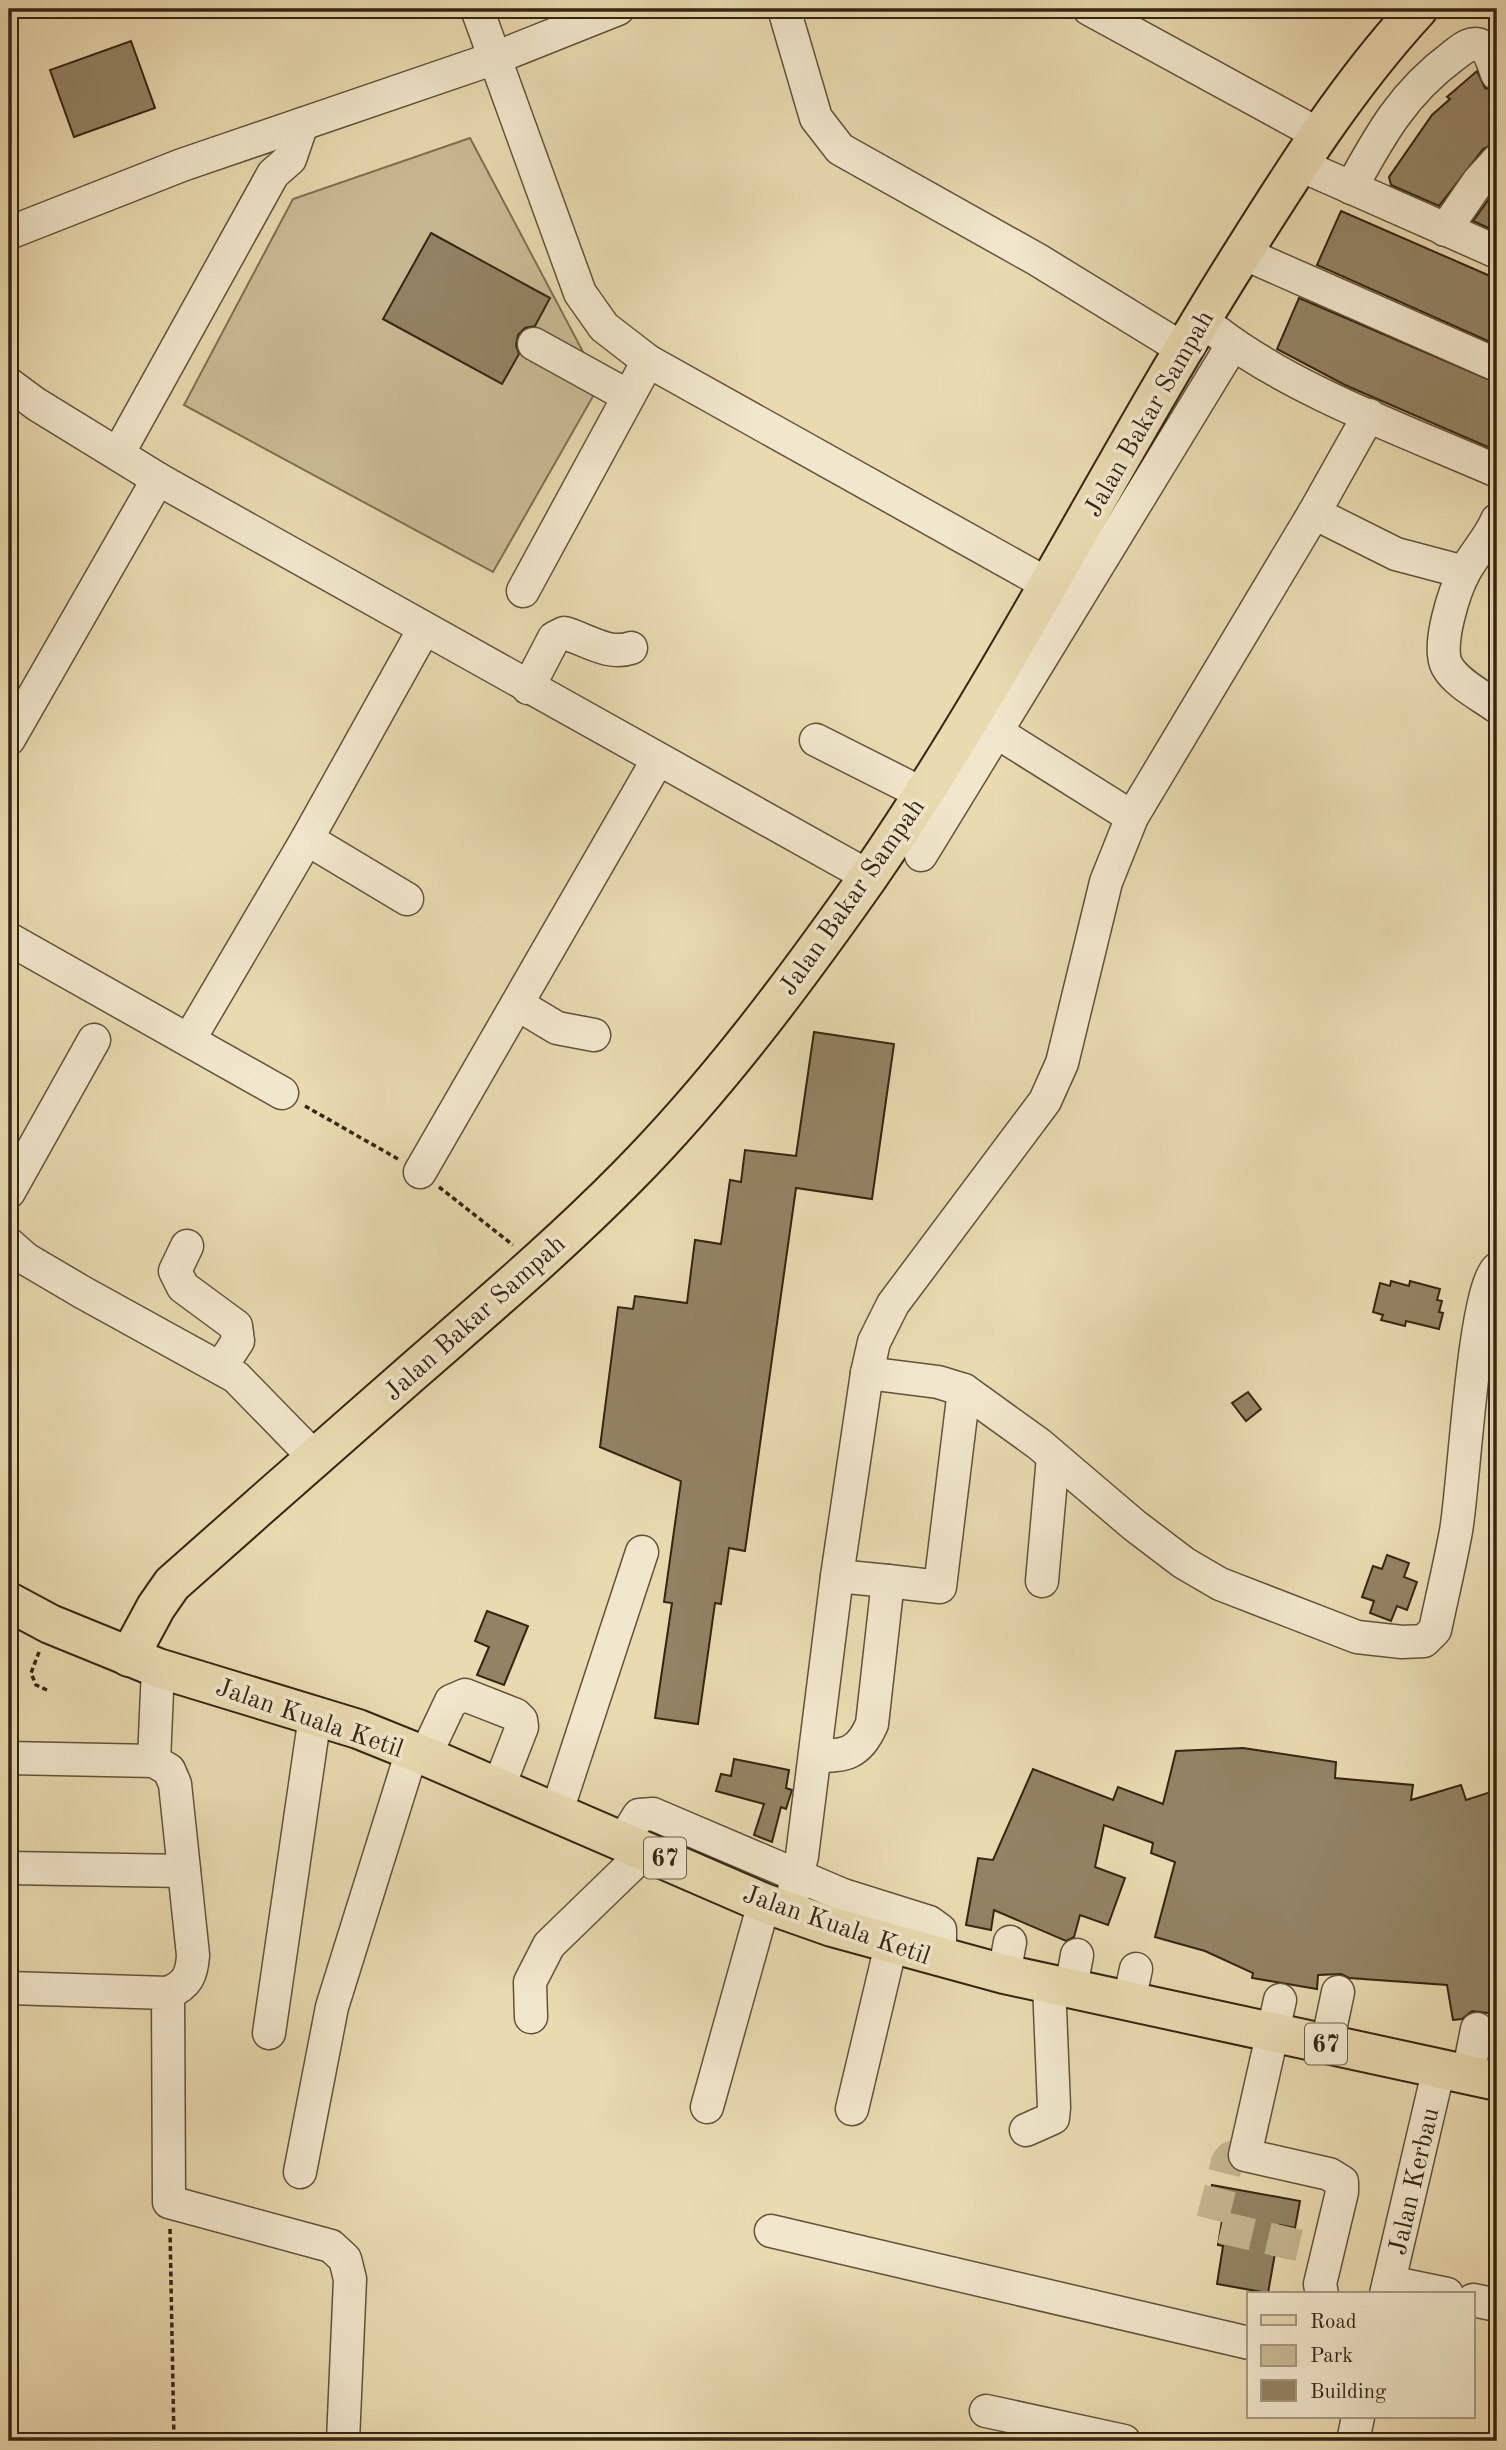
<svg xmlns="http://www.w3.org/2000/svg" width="1506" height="2450" viewBox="0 0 1506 2450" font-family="'Old Standard TT',serif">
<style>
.green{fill:#cabb95;stroke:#807054;stroke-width:2}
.building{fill:#938364;stroke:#352512;stroke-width:2}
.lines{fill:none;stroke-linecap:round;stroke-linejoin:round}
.minor-tunnel{stroke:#c5b690;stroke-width:32;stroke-dasharray:32 16;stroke-linecap:butt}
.minor-casing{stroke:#62523a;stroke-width:35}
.major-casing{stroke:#352512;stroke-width:42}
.path{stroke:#352512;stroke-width:3.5;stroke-dasharray:5 3.5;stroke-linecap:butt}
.minor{stroke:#f1e7cc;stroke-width:32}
.major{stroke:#e9dab0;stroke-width:38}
.labels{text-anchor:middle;stroke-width:7;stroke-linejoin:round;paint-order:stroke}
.shield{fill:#f1e7cc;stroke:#6d5f4a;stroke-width:2}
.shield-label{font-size:24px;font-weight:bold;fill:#352512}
.street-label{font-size:26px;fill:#352512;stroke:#f1e7cc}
</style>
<rect width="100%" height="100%" fill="#e9dab0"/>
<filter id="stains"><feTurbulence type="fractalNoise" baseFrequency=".00286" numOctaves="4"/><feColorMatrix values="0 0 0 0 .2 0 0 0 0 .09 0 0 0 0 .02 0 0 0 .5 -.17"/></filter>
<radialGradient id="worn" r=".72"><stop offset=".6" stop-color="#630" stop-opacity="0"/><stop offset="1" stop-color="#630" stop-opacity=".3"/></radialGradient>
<polygon class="green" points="470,138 600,384 493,572 184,405 293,199"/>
<g class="building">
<polygon points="131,41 155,108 74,137 50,70"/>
<polygon points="1477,71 1485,88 1497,92 1497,143 1483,149 1439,206 1391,185 1389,177 1432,115 1450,99 1447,97"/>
<polygon points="1497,188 1497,232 1473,221"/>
<polygon points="1341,211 1497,279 1497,345 1317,265"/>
<polygon points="431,233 550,298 535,326 525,328 518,335 516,345 519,354 502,384 383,319"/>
<polygon points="1299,298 1497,383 1497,451 1345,385 1277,349"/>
<polygon points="814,1032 894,1044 872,1199 796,1188 745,1551 729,1548 721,1604 715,1603 698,1724 655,1718 672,1603 664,1602 681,1481 600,1447 618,1307 633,1309 635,1296 687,1303 695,1240 721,1244 730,1180 741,1182 745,1150 796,1156"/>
<polygon points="1391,1281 1409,1286 1410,1281 1440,1289 1437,1300 1442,1301 1439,1312 1443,1313 1439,1329 1406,1321 1405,1326 1381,1320 1383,1315 1373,1312 1380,1283 1390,1286"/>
<polygon points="1248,1392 1261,1409 1246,1421 1232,1403"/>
<polygon points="1387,1555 1409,1563 1404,1577 1417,1582 1407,1610 1397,1606 1391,1621 1370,1613 1374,1601 1362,1597 1373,1566 1382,1569"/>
<polygon points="487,1611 528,1626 504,1685 477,1675 489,1647 475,1641"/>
<polygon points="1243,1748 1336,1762 1335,1778 1413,1785 1411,1800 1461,1785 1466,1800 1497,1790 1497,1877 1490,1878 1497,1901 1497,2014 1472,2011 1462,2019 1453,2020 1447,1985 1349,1978 1341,1974 1318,1975 1317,1989 1252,1978 1253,1973 1205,1951 1155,1937 1175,1862 1151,1853 1153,1843 1104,1825 1095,1867 1125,1878 1108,1925 1080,1915 1074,1937 1066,1941 994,1910 991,1930 966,1925 978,1858 993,1860 1033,1769 1113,1800 1118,1787 1163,1804 1176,1751"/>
<polygon points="734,1759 789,1770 786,1788 792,1790 786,1809 781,1807 772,1842 754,1835 764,1804 716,1791 721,1774 731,1776"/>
<polygon points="1212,2185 1300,2201 1295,2228 1280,2225 1268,2293 1217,2284 1223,2246 1218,2245 1223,2215 1208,2213"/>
</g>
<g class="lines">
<polyline class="minor-tunnel" points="1245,2155 1231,2157 1227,2162 1211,2225 1327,2252"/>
<g class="minor-casing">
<g id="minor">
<polyline points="477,9 580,293 604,327 648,361 1049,585"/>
<polyline points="784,9 816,118 840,149 1038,260 1183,349"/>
<polyline points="1089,9 1318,134"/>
<polyline points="1298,164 1497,252"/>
<path d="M1351 188C1380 135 1403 93 1453 56 1461 50 1471 40 1482 46 1490 51 1494 66 1497 74"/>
<polyline points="1445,230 1478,182 1497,161"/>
<polyline points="9,233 182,165 495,58 618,9"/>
<polyline points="1243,253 1497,365"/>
<path d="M1217 332C1294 391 1408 432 1497 471"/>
<polyline points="534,344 628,396"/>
<polyline points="9,384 36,404 158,479 868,876"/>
<polyline points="118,454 273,174 290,159 302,124"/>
<polyline points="1314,513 1396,554 1464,572"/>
<path d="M1497 520C1489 539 1475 553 1465 571 1455 589 1436 646 1447 666 1456 683 1482 696 1497 707"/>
<polyline points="523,591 648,361"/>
<path d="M528 688 554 638 564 633C586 639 608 656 631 648"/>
<polyline points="979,721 1132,817"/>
<polyline points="9,739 158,479"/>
<polyline points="816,740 923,794"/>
<polyline points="307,839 407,899"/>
<polyline points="921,855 1233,344"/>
<polyline points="9,939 282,1093"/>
<polyline points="517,1004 557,1028 594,1035"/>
<polyline points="189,1040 307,839 424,629"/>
<polyline points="420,1172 657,761"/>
<polyline points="9,1192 94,1040"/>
<polyline points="9,1244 26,1259 82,1292 236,1377 315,1458"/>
<polyline points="187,1246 175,1271 183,1287 236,1326 238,1341 221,1367"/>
<path d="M867 1373 938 1382 964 1390 1039 1444 1134 1525 1184 1563 1220 1584 1357 1637 1402 1642 1424 1641 1435 1630C1442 1597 1450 1564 1456 1531 1464 1486 1473 1294 1497 1269"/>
<polyline points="888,1581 940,1587 964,1390"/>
<polyline points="1042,1581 1053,1457"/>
<polyline points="425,1756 451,1701 465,1695 516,1715 521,1720 522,1727 499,1786"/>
<path d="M815 1756C846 1756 859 1754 872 1724L888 1581 837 1576"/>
<path d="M9 1758 154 1761 169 1770 175 1784 193 1955C192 1975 187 1985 168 1993"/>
<polyline points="154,1761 158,1668"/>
<polyline points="557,1811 642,1552"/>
<polyline points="623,1841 639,1815 653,1814 843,1895 929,1922 940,1930 940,1959"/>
<polyline points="9,1868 184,1871"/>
<polyline points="789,1912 802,1856 837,1576 867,1373 874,1342 893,1304 1045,1101 1062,1063 1106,882 1132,817 1314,513 1369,415"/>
<polyline points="1004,1974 1010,1942"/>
<polyline points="9,1988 168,1993 169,2202 331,2246 345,2259 350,2279 343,2441"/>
<polyline points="1071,1988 1077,1955"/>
<polyline points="1280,2000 1245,2155 1329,2174 1342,2182 1342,2192 1320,2284 1322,2294"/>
<polyline points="1129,2001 1136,1969"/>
<polyline points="531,2017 530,1982 549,1945 647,1850"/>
<polyline points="269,2033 315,1716"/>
<polyline points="1327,2044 1338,1992"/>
<polyline points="1468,2075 1477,2029"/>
<polyline points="707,2107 764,1903"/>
<polyline points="852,2109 891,1945"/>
<polyline points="1026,2130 1053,2118 1054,2107 1049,1984"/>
<polyline points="300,2172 332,2007 412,1751"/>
<polyline points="771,2231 1249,2343"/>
<polyline points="1389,2282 1447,2294"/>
<polyline points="1386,2294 1439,2068"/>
<polyline points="1473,2300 1497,2305"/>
<polyline points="986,2411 1124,2441"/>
<polyline points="1353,2441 1358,2417"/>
</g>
</g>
<g class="major-casing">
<g id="major">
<polyline points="9,1602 50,1624 158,1668 358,1729 425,1756 764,1903 832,1927 1004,1974 1497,2081"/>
<path d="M129 1657 156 1607 172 1584C253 1512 335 1440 416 1369 488 1306 560 1245 627 1177 717 1086 795 981 869 876 1004 680 1109 466 1235 265 1291 176 1346 87 1418 9"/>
</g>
</g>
<g class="path">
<polyline points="305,1106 398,1159"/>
<polyline points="439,1187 513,1245"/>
<polyline points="39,1652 31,1673 36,1685 47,1690"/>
<polyline points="170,2229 174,2441"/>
</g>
<use href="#minor" class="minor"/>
<use href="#major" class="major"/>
</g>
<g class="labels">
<g class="shield">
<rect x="644" y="1837.5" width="42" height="41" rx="5"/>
<rect x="1305" y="2023.5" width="42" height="41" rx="5"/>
</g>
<g class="shield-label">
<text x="665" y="1866">67</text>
<text x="1326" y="2052">67</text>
</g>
<g class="street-label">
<text transform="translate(1148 413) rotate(-60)" y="9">Jalan Bakar Sampah</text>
<text transform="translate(851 896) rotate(-55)" y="9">Jalan Bakar Sampah</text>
<text transform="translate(474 1317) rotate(-42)" y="9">Jalan Bakar Sampah</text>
<text transform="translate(310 1717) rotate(19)" y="9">Jalan Kuala Ketil</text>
<text transform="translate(837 1924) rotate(19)" y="9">Jalan Kuala Ketil</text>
<text transform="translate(1413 2181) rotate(-77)" y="9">Jalan Kerbau</text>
</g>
</g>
<rect width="1506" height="2450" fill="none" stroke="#e9dab0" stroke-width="35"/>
<rect x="10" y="10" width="1485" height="2429" fill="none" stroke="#352512" stroke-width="3.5"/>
<rect x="18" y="18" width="1471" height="2415" fill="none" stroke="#352512" stroke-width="2"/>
<rect x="1247" y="2292" width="228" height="126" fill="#f1e7cc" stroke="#a69982" stroke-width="2"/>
<rect x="1261" y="2315" width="35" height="10" fill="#e9dab0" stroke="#a69982" stroke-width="2"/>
<text x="1310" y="2328" font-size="21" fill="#352512">Road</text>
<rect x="1261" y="2345" width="35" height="21" fill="#cabb95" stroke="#a69982" stroke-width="2"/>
<text x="1310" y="2362" font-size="21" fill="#352512">Park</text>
<rect x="1261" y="2380" width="35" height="21" fill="#938364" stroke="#a69982" stroke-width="2"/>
<text x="1310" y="2398" font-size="21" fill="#352512">Building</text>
<rect width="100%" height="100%" filter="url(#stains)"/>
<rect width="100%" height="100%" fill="url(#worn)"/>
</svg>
